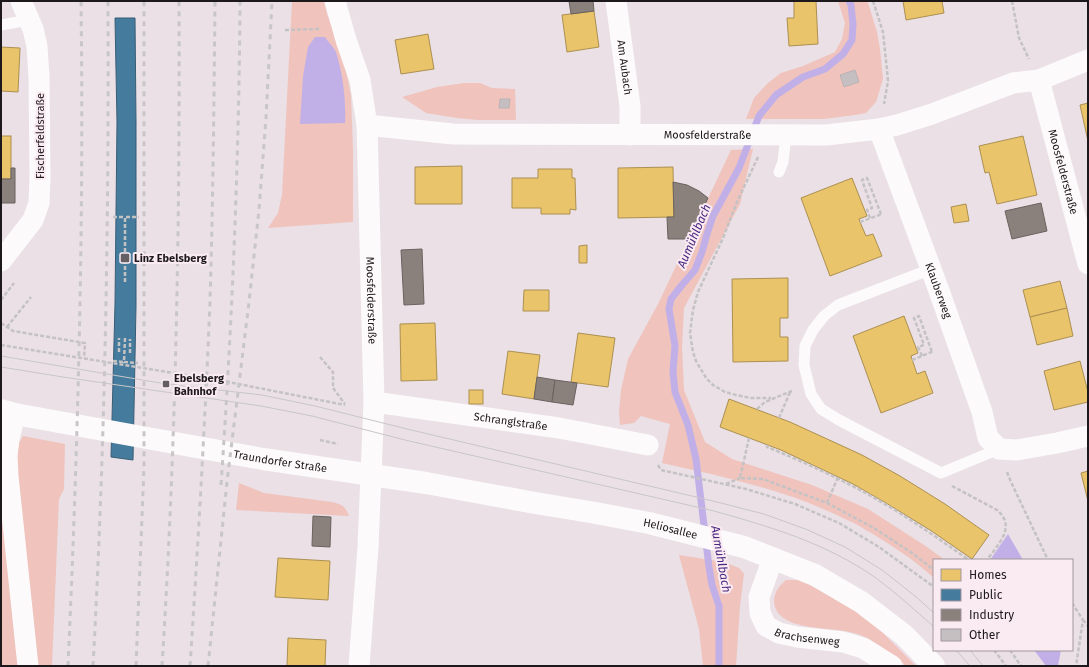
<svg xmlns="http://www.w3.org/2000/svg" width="1089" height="667" viewBox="0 0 1089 667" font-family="'Fira Sans',sans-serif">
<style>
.green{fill:#f0c3bd}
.water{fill:#c1b0e8}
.homes{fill:#e9c46a;stroke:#ac9052}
.public{fill:#457b9d;stroke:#395d76}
.industry{fill:#8a817c;stroke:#69625f}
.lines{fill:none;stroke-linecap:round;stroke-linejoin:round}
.stream{stroke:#c1b0e8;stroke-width:7}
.building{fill:#c6bfc2;stroke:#bab2b5}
.path{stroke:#c5c2c4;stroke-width:2.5;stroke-dasharray:4 2;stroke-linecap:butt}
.lane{stroke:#fcfafb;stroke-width:11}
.street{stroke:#fcfafb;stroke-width:21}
.secondary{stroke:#fcfafb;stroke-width:22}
.tram{stroke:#c9c6c8;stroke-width:1}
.rail{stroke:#c9c6c8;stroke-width:3;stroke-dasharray:5 5;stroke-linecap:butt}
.poi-dot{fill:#655e62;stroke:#faebf3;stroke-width:1.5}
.labels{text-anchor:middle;stroke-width:4;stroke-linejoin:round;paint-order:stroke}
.street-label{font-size:11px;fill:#1d181b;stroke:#faebf3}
.poi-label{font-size:11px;font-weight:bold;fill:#1d181b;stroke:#faebf3;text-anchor:start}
.water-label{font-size:12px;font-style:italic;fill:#47267f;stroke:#faebf3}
</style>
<rect width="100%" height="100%" fill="#eae0e5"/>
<g class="green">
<polygon points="292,1 324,1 327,14 342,51 351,95 353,150 353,222 268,228 278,213 282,195"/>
<polygon points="838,1 867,1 869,6 877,32 880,49 883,79 876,102 866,113 855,115 824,119 746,119 754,98 768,83 781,73 803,66 835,52 842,39 845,23"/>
<polygon points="464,83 480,83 492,88 515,89 516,120 478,120 457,118 426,113 402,97 437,87"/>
<path d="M753 149 740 204 684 308 682 347 684 390 705 442 732 459 812 485 868 509 924 545 945 560H934V578C913 559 889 543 864 529 856 523 846 520 837 515 781 489 721 476 662 463L670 424 641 416 634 423 620 425 619 412 621 390 628 359 658 304 731 150Z"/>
<polygon points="23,436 65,444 64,489 59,499 52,666 35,666 16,458 19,443"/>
<path d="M239 483 264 493 332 502C343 505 345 506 349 516L236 510Z"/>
<polygon points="1,495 21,666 1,666"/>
<polygon points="679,555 724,562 739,568 744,574 740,606 736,666 703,666 699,629"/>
<path d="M786 580H799L816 588 869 619 916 666H906L901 661C891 654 876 642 865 637 859 634 851 632 844 631 824 627 774 630 774 600 775 591 779 586 786 580Z"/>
</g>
<g class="water">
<path d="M315 37H325C328 42 334 47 336 52 343 74 346 101 345 123L300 124 303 76 308 47Z"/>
<polygon points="1008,534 1023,560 990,560"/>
<polygon points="1034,650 1061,650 1058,666 1046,666"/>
</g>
<g class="homes">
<polygon points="794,1 816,1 818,44 789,46 787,18 794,18"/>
<polygon points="903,1 942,1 944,13 906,20"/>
<polygon points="594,11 599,47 567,52 562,15"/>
<polygon points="428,34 434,69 401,74 395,40"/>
<polygon points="1,47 20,48 18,92 1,91"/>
<polygon points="1088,103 1088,141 1080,105"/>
<rect x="1" y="136" width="10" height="43"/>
<polygon points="1023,136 1037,195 997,204 989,172 985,173 979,146"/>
<polygon points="462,166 462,204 415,204 415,167"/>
<polygon points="673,167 674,217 618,218 618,168"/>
<polygon points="538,169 572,169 572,178 575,178 576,210 570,209 570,214 541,214 541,208 512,208 512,178 538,178"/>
<polygon points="852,178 867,216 859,219 860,222 866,236 873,234 882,256 830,276 801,198"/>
<polygon points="966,204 969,221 954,223 951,207"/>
<polygon points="587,245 587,263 579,263 579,246"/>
<polygon points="788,278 788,318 780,318 780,337 788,337 788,361 733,362 732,279"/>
<polygon points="1060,281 1067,308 1030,317 1023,290"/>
<polygon points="524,290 549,290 549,311 523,311"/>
<polygon points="1067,308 1073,336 1037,345 1030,317"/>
<polygon points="904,316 918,353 911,356 917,374 925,371 933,393 881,413 853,336"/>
<polygon points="435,323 437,380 401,381 400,324"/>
<polygon points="578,333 615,338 608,387 571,382"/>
<polygon points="508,351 540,355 534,399 502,394"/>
<polygon points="1080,361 1088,392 1088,402 1054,410 1044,371"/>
<rect x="469" y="390" width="14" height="14"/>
<polygon points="729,399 790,422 862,455 900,476 945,504 989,535 972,559 930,530 886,503 853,484 781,450 720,427"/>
<polygon points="1088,471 1088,501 1081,473"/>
<polygon points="278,558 330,561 328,600 275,597"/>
<polygon points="288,638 326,640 325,666 287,666"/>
</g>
<polygon class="public" points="115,18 135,18 136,122 136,306 133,460 111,457 115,304 117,122"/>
<g class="industry">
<polygon points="569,1 593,1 594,11 571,14"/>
<polygon points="11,168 15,168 15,203 1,203 1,179 11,179"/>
<polygon points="673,182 687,185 699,191 708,198 689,239 668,239 667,217 674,217"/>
<polygon points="1041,203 1047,231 1012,239 1005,211"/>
<polygon points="422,249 424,304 404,305 401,250"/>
<polygon points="537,377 555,380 552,402 534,399"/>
<polygon points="555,380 577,383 573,405 552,402"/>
<polygon points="313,516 331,517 330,547 312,546"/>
</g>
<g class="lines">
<polyline class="stream" points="719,666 719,606 712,585 709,567 696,459 688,425 675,392 673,372 675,346 669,309 671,299 682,285 695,270 702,252 707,234 713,216 739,168 759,116 776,95 803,77 825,69 843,54 852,40 853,24 851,5 849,1"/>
</g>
<g class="building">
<polygon points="855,70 859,82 844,87 840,75"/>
<polygon points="500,99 510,99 509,108 499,108"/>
</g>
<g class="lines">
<g class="path">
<polyline points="873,1 883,32 887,70 888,81 884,104"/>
<polyline points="1012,1 1019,38 1029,59"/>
<polyline points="285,30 319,29"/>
<polyline points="758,157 737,202 723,238 698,292 693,310 690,333 693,352 696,361 706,378 713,385 725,392 736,395 751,398 771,398"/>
<polyline points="113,217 125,217"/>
<polyline points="870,218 867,210 872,208 862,180 867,178 881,214"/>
<polyline points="860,222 882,214"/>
<polyline points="125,282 125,217 139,217"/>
<polyline points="1,300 14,283"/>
<polyline points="1,323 13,331 85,343 84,358"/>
<polyline points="7,327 31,297"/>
<polyline points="125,338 124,362 138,363"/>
<polyline points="1,345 223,381 345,405"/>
<polyline points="119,352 119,338"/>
<polyline points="130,353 130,339"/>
<polyline points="922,356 918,347 924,345 914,318 919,316 932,352"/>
<polyline points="320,357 333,372 333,388 345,404"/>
<polyline points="912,360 934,351"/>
<polyline points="113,361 124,362"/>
<polyline points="757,409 765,402 792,391"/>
<polyline points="779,418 790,392"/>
<polyline points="749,438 740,478 763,479 827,503 874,528 912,553 934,570"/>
<polyline points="320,440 338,444"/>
<path d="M768 445 767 447C816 467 865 490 909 519 929 532 949 546 969 560"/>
<polyline points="658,465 661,470 746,489 795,504 839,523 879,547 934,587"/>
<polyline points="1007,472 1011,482 1048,560"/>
<polyline points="726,484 740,478"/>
<path d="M952 486 997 510C1017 527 998 544 987 560"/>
<polyline points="827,503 838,477"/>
<polyline points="1072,603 1083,620 1076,666"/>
<polyline points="1083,620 1088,626"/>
<polyline points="994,650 1006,666"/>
<polyline points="1010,650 1021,666"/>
</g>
<g class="lane">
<polyline points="1,25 29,20"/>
<polyline points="779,172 783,162 786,135"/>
<polyline points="931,269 838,305 824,316 813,330 805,346 804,365 811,394 821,409 839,420 941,473 999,449"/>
</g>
<g class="street">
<path id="s1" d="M335 1 346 40 360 80 367 125 374 402 368 547 359 666"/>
<path id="s2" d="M616 1 630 106V135"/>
<path id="s3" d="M1039 80 1088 264"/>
<path id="s4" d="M367 125 453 134 826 135 879 129 897 125 932 114 1013 83 1039 80 1088 60"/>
<path id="s5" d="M879 129 938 288 982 412 988 438 999 449 1017 450 1057 443 1088 436"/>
<polyline points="1,261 33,220 39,203 40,177 39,77 37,46 33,29 21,1"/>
<path id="s6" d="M374 402 559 428 648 445"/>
<polyline points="15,414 9,439 7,456 8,476 28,666"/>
<path id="s7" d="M773 558 759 597 760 613 766 626 779 633 797 637 843 642 863 648 892 666"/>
</g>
<path class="secondary" id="s8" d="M1 410 15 414 263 459 426 483 535 503 590 512 649 523 744 547 815 575 861 602 904 635 934 666"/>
<g class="tram">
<polyline points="1,356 166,384 262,395 315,406 407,429 713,501 764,514 808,530 845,547 882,570 915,596 934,613"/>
<path d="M1 367 63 377 261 406 312 416 405 440 714 511C771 527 826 543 876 578 896 593 915 610 934 627"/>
<polyline points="956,650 970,666"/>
<polyline points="970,650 983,666"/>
</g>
<g class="rail">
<path d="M221 485C232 324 239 162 240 1"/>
<path d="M68 666C78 444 84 223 81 1"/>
<path d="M93 666C105 445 109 223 108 1"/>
<polyline points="136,666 144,467 144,1"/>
<path d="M162 666C176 445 180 223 179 1"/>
<path d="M190 666C198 545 205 423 210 302 213 202 214 101 215 1"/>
<polyline points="208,666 227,482 249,302 259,210 266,118 272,1"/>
</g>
</g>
<g class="poi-dot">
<rect x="120" y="253" width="10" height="10" rx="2"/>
<rect x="162" y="380" width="8" height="8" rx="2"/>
</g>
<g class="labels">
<g class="street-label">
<text dy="4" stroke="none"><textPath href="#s2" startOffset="67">Am Aubach</textPath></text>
<text dy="4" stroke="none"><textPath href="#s4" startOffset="341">Moosfelderstraße</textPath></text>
<text transform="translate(40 136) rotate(-90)" y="4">Fischerfeldstraße</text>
<text dy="4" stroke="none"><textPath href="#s3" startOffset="95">Moosfelderstraße</textPath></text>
<text dy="4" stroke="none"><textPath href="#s5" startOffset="172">Klauberweg</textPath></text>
<text dy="4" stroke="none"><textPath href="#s1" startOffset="304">Moosfelderstraße</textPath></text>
<text dy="4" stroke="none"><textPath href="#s6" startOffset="138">Schranglstraße</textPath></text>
<text dy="4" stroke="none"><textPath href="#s8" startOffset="284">Traundorfer Straße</textPath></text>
<text dy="4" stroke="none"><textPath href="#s8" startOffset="680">Heliosallee</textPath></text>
<text dy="4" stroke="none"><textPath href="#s7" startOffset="115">Brachsenweg</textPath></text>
</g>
<g class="poi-label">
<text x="134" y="262">Linz Ebelsberg</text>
<text x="174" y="382">Ebelsberg<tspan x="174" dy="13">Bahnhof</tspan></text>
</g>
<g class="water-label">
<text transform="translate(694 236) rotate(-67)" y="4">Aumühlbach</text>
<text transform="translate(721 559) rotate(80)" y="4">Aumühlbach</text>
</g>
</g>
<rect width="1089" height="667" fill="none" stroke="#1d181b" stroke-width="4"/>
<rect x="933" y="559" width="140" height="92" fill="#faebf3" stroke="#a2979d"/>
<rect x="941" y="569" width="20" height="12" fill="#e9c46a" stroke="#a2979d"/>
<text x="969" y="579" font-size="12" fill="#1d181b">Homes</text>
<rect x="941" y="589" width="20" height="12" fill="#457b9d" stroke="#a2979d"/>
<text x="969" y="599" font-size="12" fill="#1d181b">Public</text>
<rect x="941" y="609" width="20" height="12" fill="#8a817c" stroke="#a2979d"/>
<text x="969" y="619" font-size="12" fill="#1d181b">Industry</text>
<rect x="941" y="629" width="20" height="12" fill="#c6bfc2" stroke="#a2979d"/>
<text x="969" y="639" font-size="12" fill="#1d181b">Other</text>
</svg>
